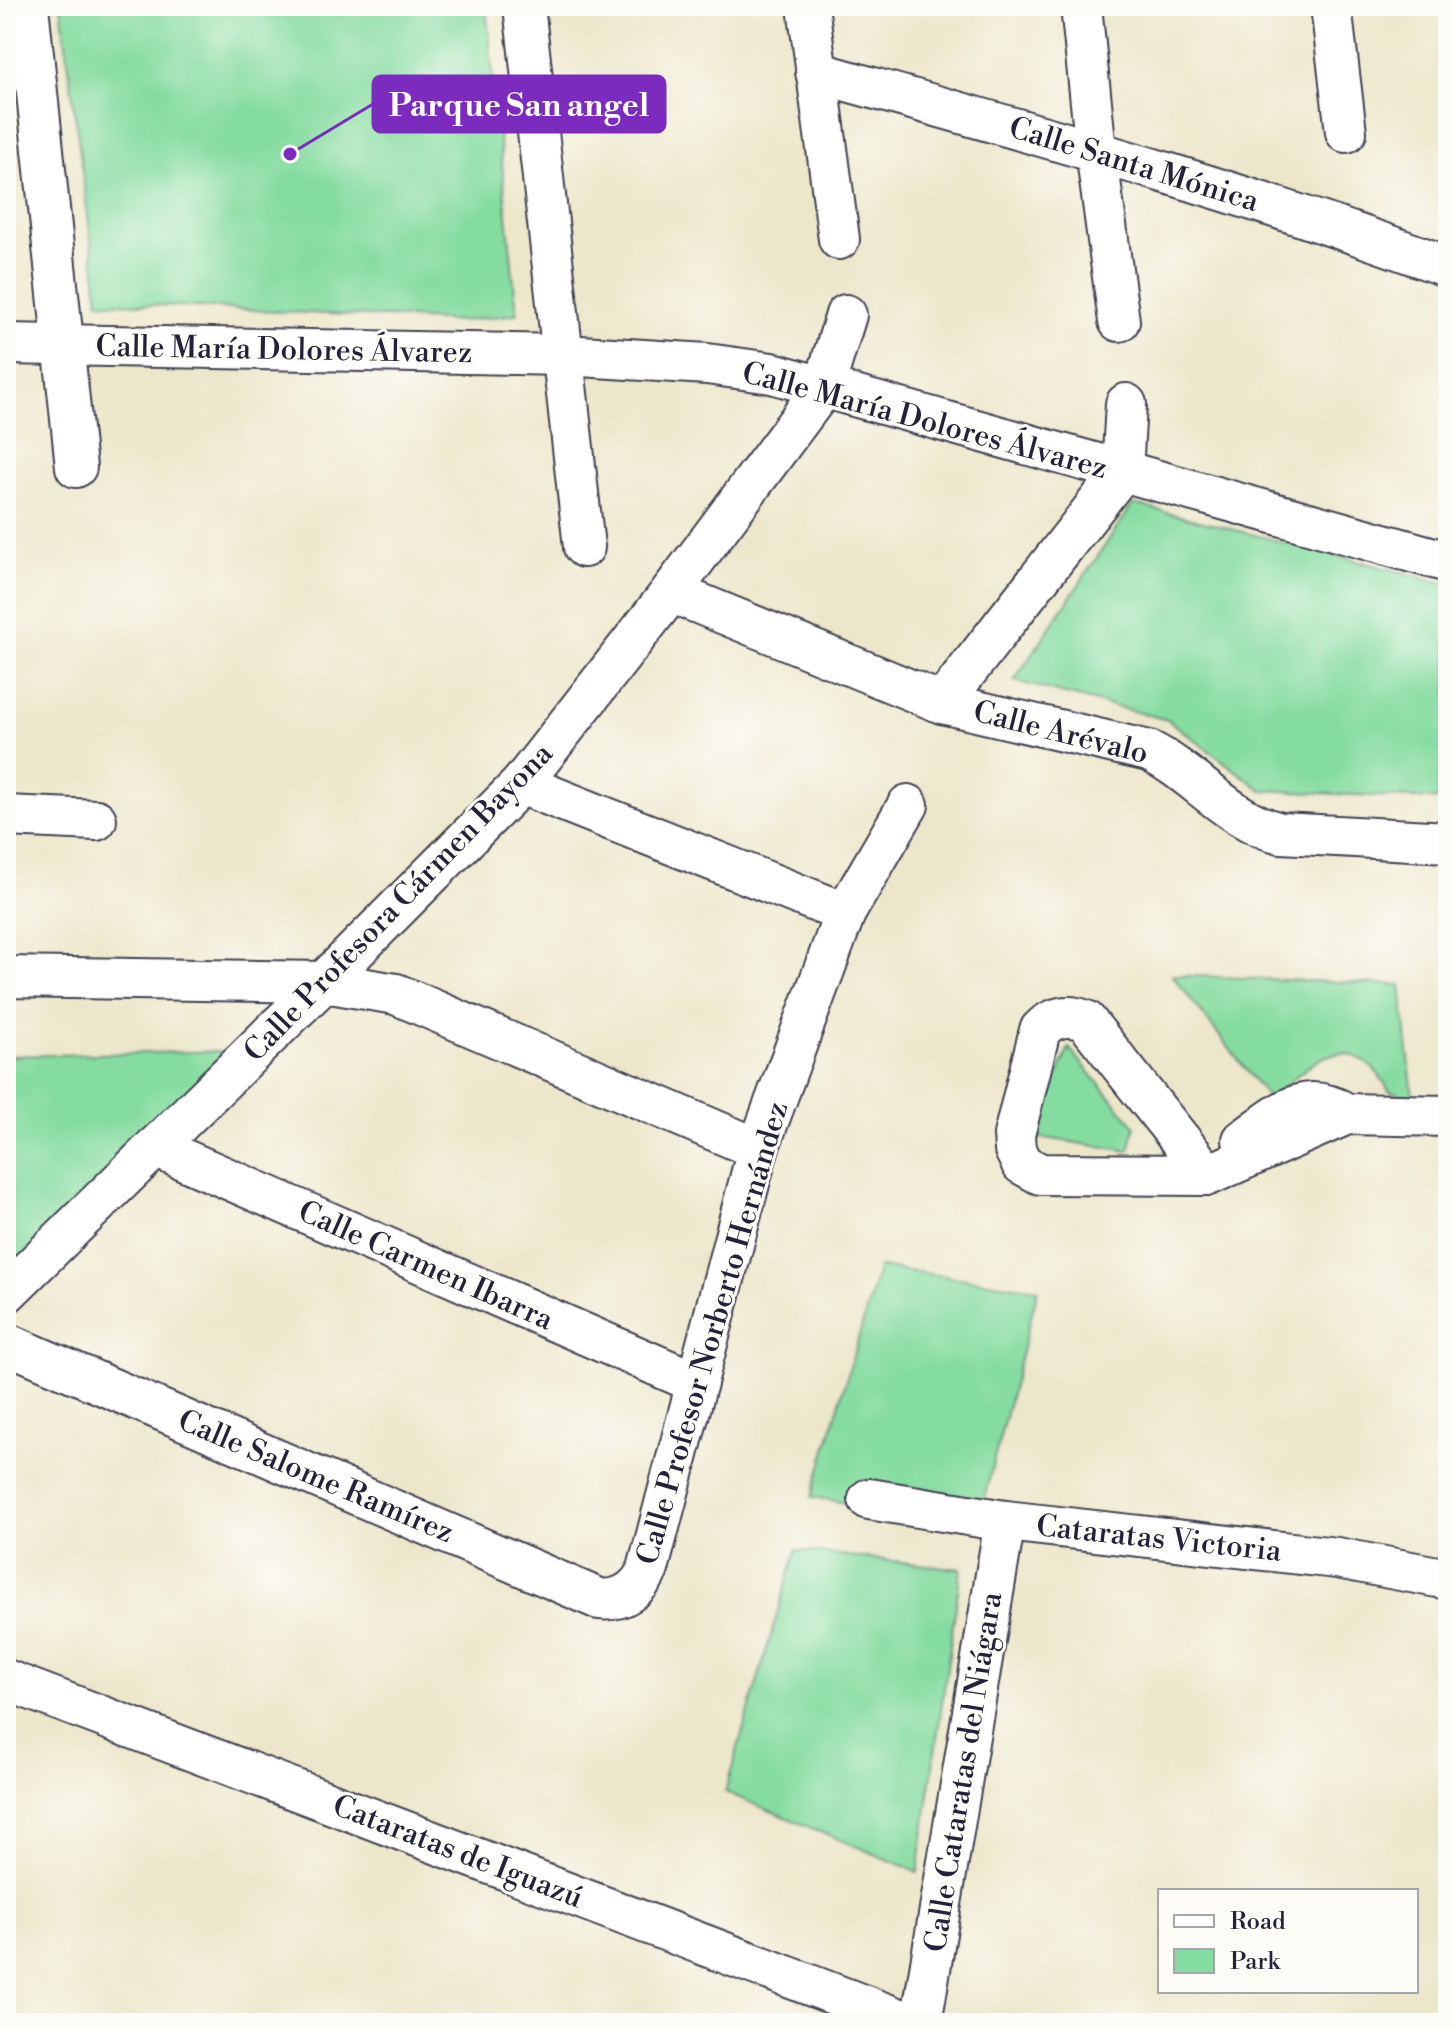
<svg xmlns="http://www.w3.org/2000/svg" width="1454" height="2029" viewBox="0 0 1454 2029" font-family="'Libre Bodoni',serif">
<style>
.green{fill:#85dca0;stroke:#547f6e;stroke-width:2}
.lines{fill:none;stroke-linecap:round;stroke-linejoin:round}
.minor-casing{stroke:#404051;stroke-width:44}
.minor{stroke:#fff;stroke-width:40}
.labels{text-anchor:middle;stroke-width:6;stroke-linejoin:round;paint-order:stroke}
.street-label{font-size:30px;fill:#22223b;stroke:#fdfcf7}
.leader{fill:none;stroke:#7b2cbf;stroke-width:3}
.callout-dot{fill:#7b2cbf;stroke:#fdfcf7;stroke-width:3}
.callout{fill:#7b2cbf;stroke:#7b2cbf;stroke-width:3}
.callout-label{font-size:32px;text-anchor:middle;font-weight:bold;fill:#fff}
</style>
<rect width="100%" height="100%" fill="#fdfcf7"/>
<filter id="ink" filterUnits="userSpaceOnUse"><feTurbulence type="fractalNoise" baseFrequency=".0125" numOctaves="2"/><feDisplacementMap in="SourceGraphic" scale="16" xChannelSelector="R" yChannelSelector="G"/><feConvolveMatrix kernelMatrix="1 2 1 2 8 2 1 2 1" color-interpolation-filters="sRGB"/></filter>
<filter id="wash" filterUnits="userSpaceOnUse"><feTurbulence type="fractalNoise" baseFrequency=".006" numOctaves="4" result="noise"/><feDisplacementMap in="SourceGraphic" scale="32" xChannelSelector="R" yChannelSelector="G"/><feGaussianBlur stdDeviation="1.8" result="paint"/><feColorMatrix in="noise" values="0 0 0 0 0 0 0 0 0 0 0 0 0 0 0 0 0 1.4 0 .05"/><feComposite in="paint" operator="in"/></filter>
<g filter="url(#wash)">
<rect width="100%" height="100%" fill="#ece7cb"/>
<g class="green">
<polygon points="61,6 486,6 517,314 462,321 99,302"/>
<polygon points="1133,504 1448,584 1448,800 1262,790 1168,720 1014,681"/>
<path d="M1172 975 1401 985 1413 1098 1389 1091C1378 1068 1352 1044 1324 1057 1306 1065 1284 1087 1269 1099Z"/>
<polygon points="1069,1048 1135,1126 1129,1151 1032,1136"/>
<polygon points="235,1051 6,1273 6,1056"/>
<polygon points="879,1267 1038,1289 977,1526 812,1497"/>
<polygon points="796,1550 961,1569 918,1872 725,1792"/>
</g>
</g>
<g filter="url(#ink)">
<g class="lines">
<g class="minor-casing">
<g id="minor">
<polyline points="28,6 76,467"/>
<polyline points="524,6 584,547"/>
<polyline points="808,6 839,239"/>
<polyline points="1081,6 1096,151 1119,321"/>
<polyline points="1331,6 1346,132"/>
<path d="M816 72C1028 132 1241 190 1448 267"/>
<polyline points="6,344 565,355 707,364 772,373 1448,562"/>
<path d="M671 592 942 703 1149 751C1196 774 1229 821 1281 833L1448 842"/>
<polyline points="942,703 1122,472 1126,404"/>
<polyline points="521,784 845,913"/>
<polyline points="6,816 96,820"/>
<polyline points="6,977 324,982 396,994 758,1149"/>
<path d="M1243 1140C1279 1115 1302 1087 1347 1114"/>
<polyline points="155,1147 697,1383"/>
<path d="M1208 1175 1086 1021C1069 1014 1053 1016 1040 1030L1014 1135 1015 1150 1022 1164 1040 1174 1208 1175 1347 1114 1448 1116"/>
<polyline points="6,1293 324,982 521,784 671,592 824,387 846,315"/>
<path d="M6 1343 599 1599C622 1602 639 1589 648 1569L758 1149 845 913 908 805"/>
<polyline points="869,1499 1005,1521 1337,1558 1448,1579"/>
<polyline points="6,1680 910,2023"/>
<polyline points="921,2023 1005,1521"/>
</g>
</g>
<use href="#minor" class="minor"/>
</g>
</g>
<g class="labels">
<g class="street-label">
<text transform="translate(1134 164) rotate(17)" y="10">Calle Santa Mónica</text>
<text transform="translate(284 349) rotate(1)" y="10">Calle María Dolores Álvarez</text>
<text transform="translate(925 420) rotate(15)" y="10">Calle María Dolores Álvarez</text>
<text transform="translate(1061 732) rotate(14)" y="10">Calle Arévalo</text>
<text transform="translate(398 902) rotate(-46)" y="10">Calle Profesora Cármen Bayona</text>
<text transform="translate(426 1265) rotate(24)" y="10">Calle Carmen Ibarra</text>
<text transform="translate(712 1333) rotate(-74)" y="10">Calle Profesor Norberto Hernández</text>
<text transform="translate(316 1476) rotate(23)" y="10">Calle Salome Ramírez</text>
<text transform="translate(1159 1538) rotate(6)" y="10">Cataratas Victoria</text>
<text transform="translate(963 1772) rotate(-81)" y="10">Calle Cataratas del Niágara</text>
<text transform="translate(458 1851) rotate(21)" y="10">Cataratas de Iguazú</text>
</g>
</g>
<path class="leader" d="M290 154L373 104"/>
<circle class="callout-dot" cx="290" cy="154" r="8"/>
<rect class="callout" x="373" y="76" width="292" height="56" rx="8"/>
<g class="callout-label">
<text x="519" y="116">Parque San angel</text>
</g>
<rect width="1454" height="2029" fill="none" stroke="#fdfcf7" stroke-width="32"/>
<rect x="1158" y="1889" width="260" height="104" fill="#fdfcf7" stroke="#a5a5ac" stroke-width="2"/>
<rect x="1174" y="1915" width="40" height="12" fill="#ffffff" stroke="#a5a5ac" stroke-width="2"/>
<text x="1230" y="1929" font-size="24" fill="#22223b">Road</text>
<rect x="1174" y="1949" width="40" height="24" fill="#85dca0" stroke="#a5a5ac" stroke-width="2"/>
<text x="1230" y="1969" font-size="24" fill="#22223b">Park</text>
</svg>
